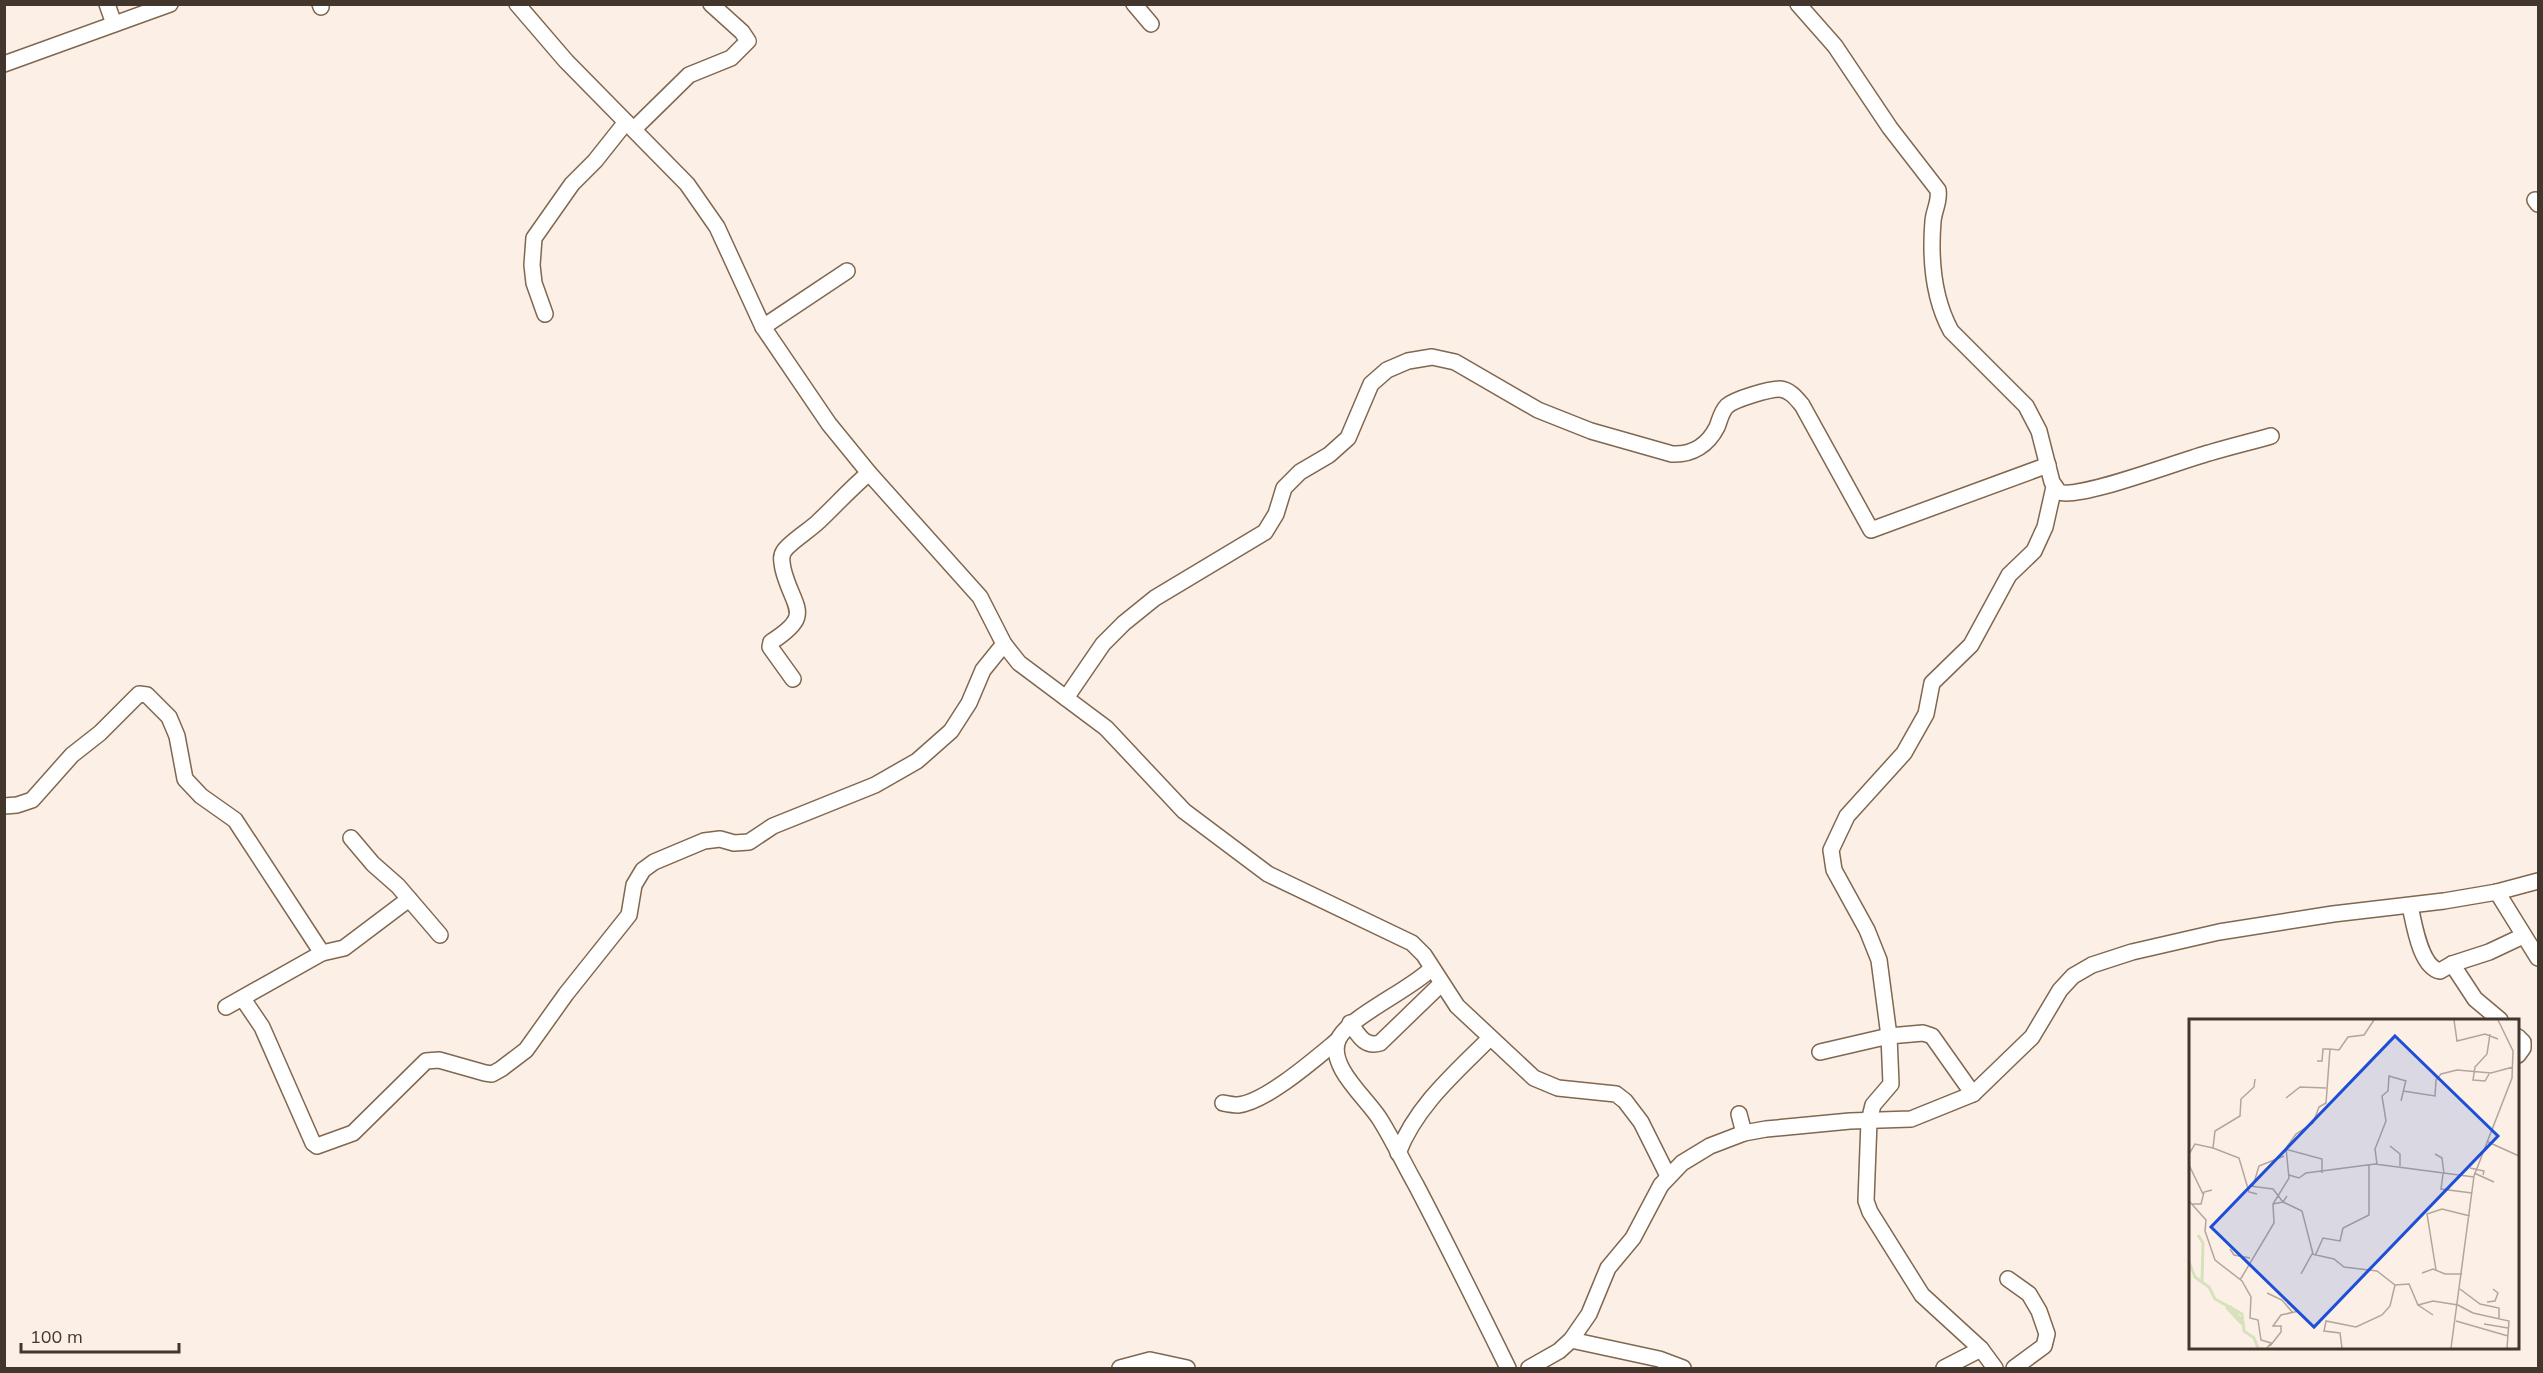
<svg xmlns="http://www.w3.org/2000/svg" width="2543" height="1373" viewBox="0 0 2543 1373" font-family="Mulish,sans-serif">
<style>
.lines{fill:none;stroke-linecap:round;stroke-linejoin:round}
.minor-casing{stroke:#80674f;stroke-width:18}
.minor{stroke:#fff;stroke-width:15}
.inset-river{fill:none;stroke:#d7e1bc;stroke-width:3}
.inset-road{fill:none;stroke:#b2a69c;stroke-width:1.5}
.view{fill:#1d4ed8;fill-opacity:0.15;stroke:#1d4ed8;stroke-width:3}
.inset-edge{fill:none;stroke:#43372d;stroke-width:3}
</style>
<rect width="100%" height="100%" fill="#fcf0e6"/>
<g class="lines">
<g class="minor-casing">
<g id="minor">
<polyline points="107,4 114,24"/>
<polyline points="320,4 321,7"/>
<polyline points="517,4 566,61 687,184 717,227 763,327 829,424 869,473 980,597 1004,644 1019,663 1106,728 1184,811 1268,874 1412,943 1424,955 1457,1006 1534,1078 1558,1088 1616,1094 1625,1101 1641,1122 1668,1176"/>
<polyline points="1134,4 1151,24"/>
<path d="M1798 4 1835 46 1890 128 1938 190C1940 201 1934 210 1933 221 1930 258 1933 298 1951 331L2026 406 2039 431 2052 482 2059 492C2079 500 2182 460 2209 453 2229 447 2250 442 2271 436"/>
<polyline points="4,64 170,4"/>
<polyline points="634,129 689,75 731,58 748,41 742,32 711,4"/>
<polyline points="2535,200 2538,204"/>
<polyline points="545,314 534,283 532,265 534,238 572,184 595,161 626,122"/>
<polyline points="763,327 847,271"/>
<path d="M793 679 770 647 771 642C815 614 793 609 783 569 782 562 780 557 784 551 790 542 810 530 819 521 836 505 851 488 869 473"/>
<path d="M1066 698 1103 644 1124 623 1155 598 1265 532 1276 514 1284 488 1300 472 1329 455 1348 438 1371 384 1387 370 1408 361 1432 357 1455 362 1538 410 1591 431 1672 454C1692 455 1708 445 1717 427 1720 420 1721 412 1727 406 1735 399 1769 389 1780 389 1790 390 1796 398 1802 405L1871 530 2048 465"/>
<polyline points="4,806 17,805 32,800 72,755 100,733 139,694 147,695 169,717 177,736 185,779 201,796 235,820 322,953"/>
<polyline points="351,838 373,864 398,886 440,935"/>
<polyline points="2497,892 2538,958"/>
<path d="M2410 906C2414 923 2420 967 2440 971L2452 964 2489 952 2523 936"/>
<polyline points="2452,964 2475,999 2500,1020"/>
<path d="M1431 969C1410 990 1347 1018 1338 1040 1327 1067 1369 1100 1381 1121 1394 1142 1404 1164 1416 1185 1448 1246 1478 1307 1508 1368"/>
<polyline points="243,999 262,1027 313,1143 317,1146 353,1133 426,1061 439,1060 485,1073 492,1074 501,1069 526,1050 566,994 629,915 634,885 643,870 654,862 704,841 720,839 734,843 749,842 773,826 875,785 917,761 951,731 969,703 983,670 1004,644"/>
<polyline points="226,1007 322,953 344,948 409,899"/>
<path d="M1350 1023C1358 1034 1364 1048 1380 1043L1441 984"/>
<polyline points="2518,1037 2523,1042 2523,1048 2518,1055"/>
<polyline points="1820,1052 1889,1036 1891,1084 1873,1105 1869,1121 1866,1201 1870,1212 1922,1295 1981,1349 1995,1368"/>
<polyline points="1973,1094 1932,1036 1923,1033 1889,1036 1879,960 1867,930 1834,870 1831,850 1847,816 1904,753 1926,714 1932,683 1971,645 2009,575 2034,551 2045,527 2054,487"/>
<path d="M1223 1103C1228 1104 1233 1105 1238 1105 1266 1102 1315 1059 1338 1040"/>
<polyline points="1739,1114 1744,1133"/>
<path d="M1398 1153C1416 1106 1456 1072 1490 1038"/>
<polyline points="2008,1279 2029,1294 2039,1311 2047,1334 2044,1346 2014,1368"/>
<polyline points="1571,1340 1659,1359 1683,1368"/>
<polyline points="1120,1368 1150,1360 1187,1368"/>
<polyline points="1529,1368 1559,1351 1571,1340 1589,1314 1608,1268 1633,1238 1661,1185 1682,1163 1710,1146 1744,1133 1766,1129 1850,1121 1911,1119 1973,1094 2032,1037 2060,990 2073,976 2092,965 2132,952 2219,932 2333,914 2444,901 2497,892 2538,881"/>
<polyline points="1944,1368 1981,1349"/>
</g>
</g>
<use href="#minor" class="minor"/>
</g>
<g transform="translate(2189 1019)">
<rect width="330" height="330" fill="#fcf0e6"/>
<path class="inset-river" d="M9 216 14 224 13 263M0 243 6 258 20 268 26 280 53 295 55 312 65 319 69 329M41 287 53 302M37 288 53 305"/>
<path class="inset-road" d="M265 1 268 22 296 15 309 20M128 42H133L134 30H141M300 55 296 62 284 61 286 48 298 35 301 15M66 60 65 68 52 80 51 97 26 112 24 129 50 139 60 173 68 175M214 72 246 77 247 61 252 55 268 51 302 54 324 48M97 79 111 68 137 69M212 82 217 61M299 123 330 137M201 127 211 135V147M96 130 133 140V154M0 135 6 125 24 129M246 135 253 139 255 155M188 145 186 130 197 102 193 77 199 72 200 57 217 62M0 146 14 175M281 149 295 152 294 156M285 154 305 163M254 155 252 170 283 174M100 156 110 159 117 154 186 145 285 158M61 167 84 170 94 183 98 177M64 167 70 147 95 137M0 182 17 201 16 212 26 241 53 262 62 278 61 299 69 301 72 321 82 324 78 329M3 185H12L15 173 23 171M84 185 94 183 113 192 124 235M41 230 45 236 61 239M126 237 134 219 151 222 154 209 180 196V146M247 251 238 195 253 190 281 197M233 254 244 250 256 255H273M112 255 123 235 145 240 155 248 188 252 206 266 220 265 229 286 244 282 269 286 284 294 320 302 318 329M51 261 85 204 84 185 100 159 97 129 107 115 124 104 130 88 137 84 141 30 150 31 159 18 175 16 185 1M271 270 291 285 310 289V299M78 274 93 281 104 294M298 283 306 282 309 274 304 270M229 286 244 296M267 302 319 317M295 305 319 309M81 327 92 313V307H84L92 296 110 292M153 329 151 314 135 312 137 302 167 308 193 296 201 287 206 266M262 329 285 157 323 59 324 32 309 1"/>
<path class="view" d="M206 17 309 117 125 308 22 208Z"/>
<rect width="330" height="330" class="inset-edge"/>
</g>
<rect width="2543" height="1373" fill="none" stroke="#43372d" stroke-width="12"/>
<path d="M21 1343v9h158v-9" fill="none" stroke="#43372d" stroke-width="3"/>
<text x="30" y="1343" font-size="18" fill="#43372d" stroke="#fcf0e6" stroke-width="4.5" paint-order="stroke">100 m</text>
</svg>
